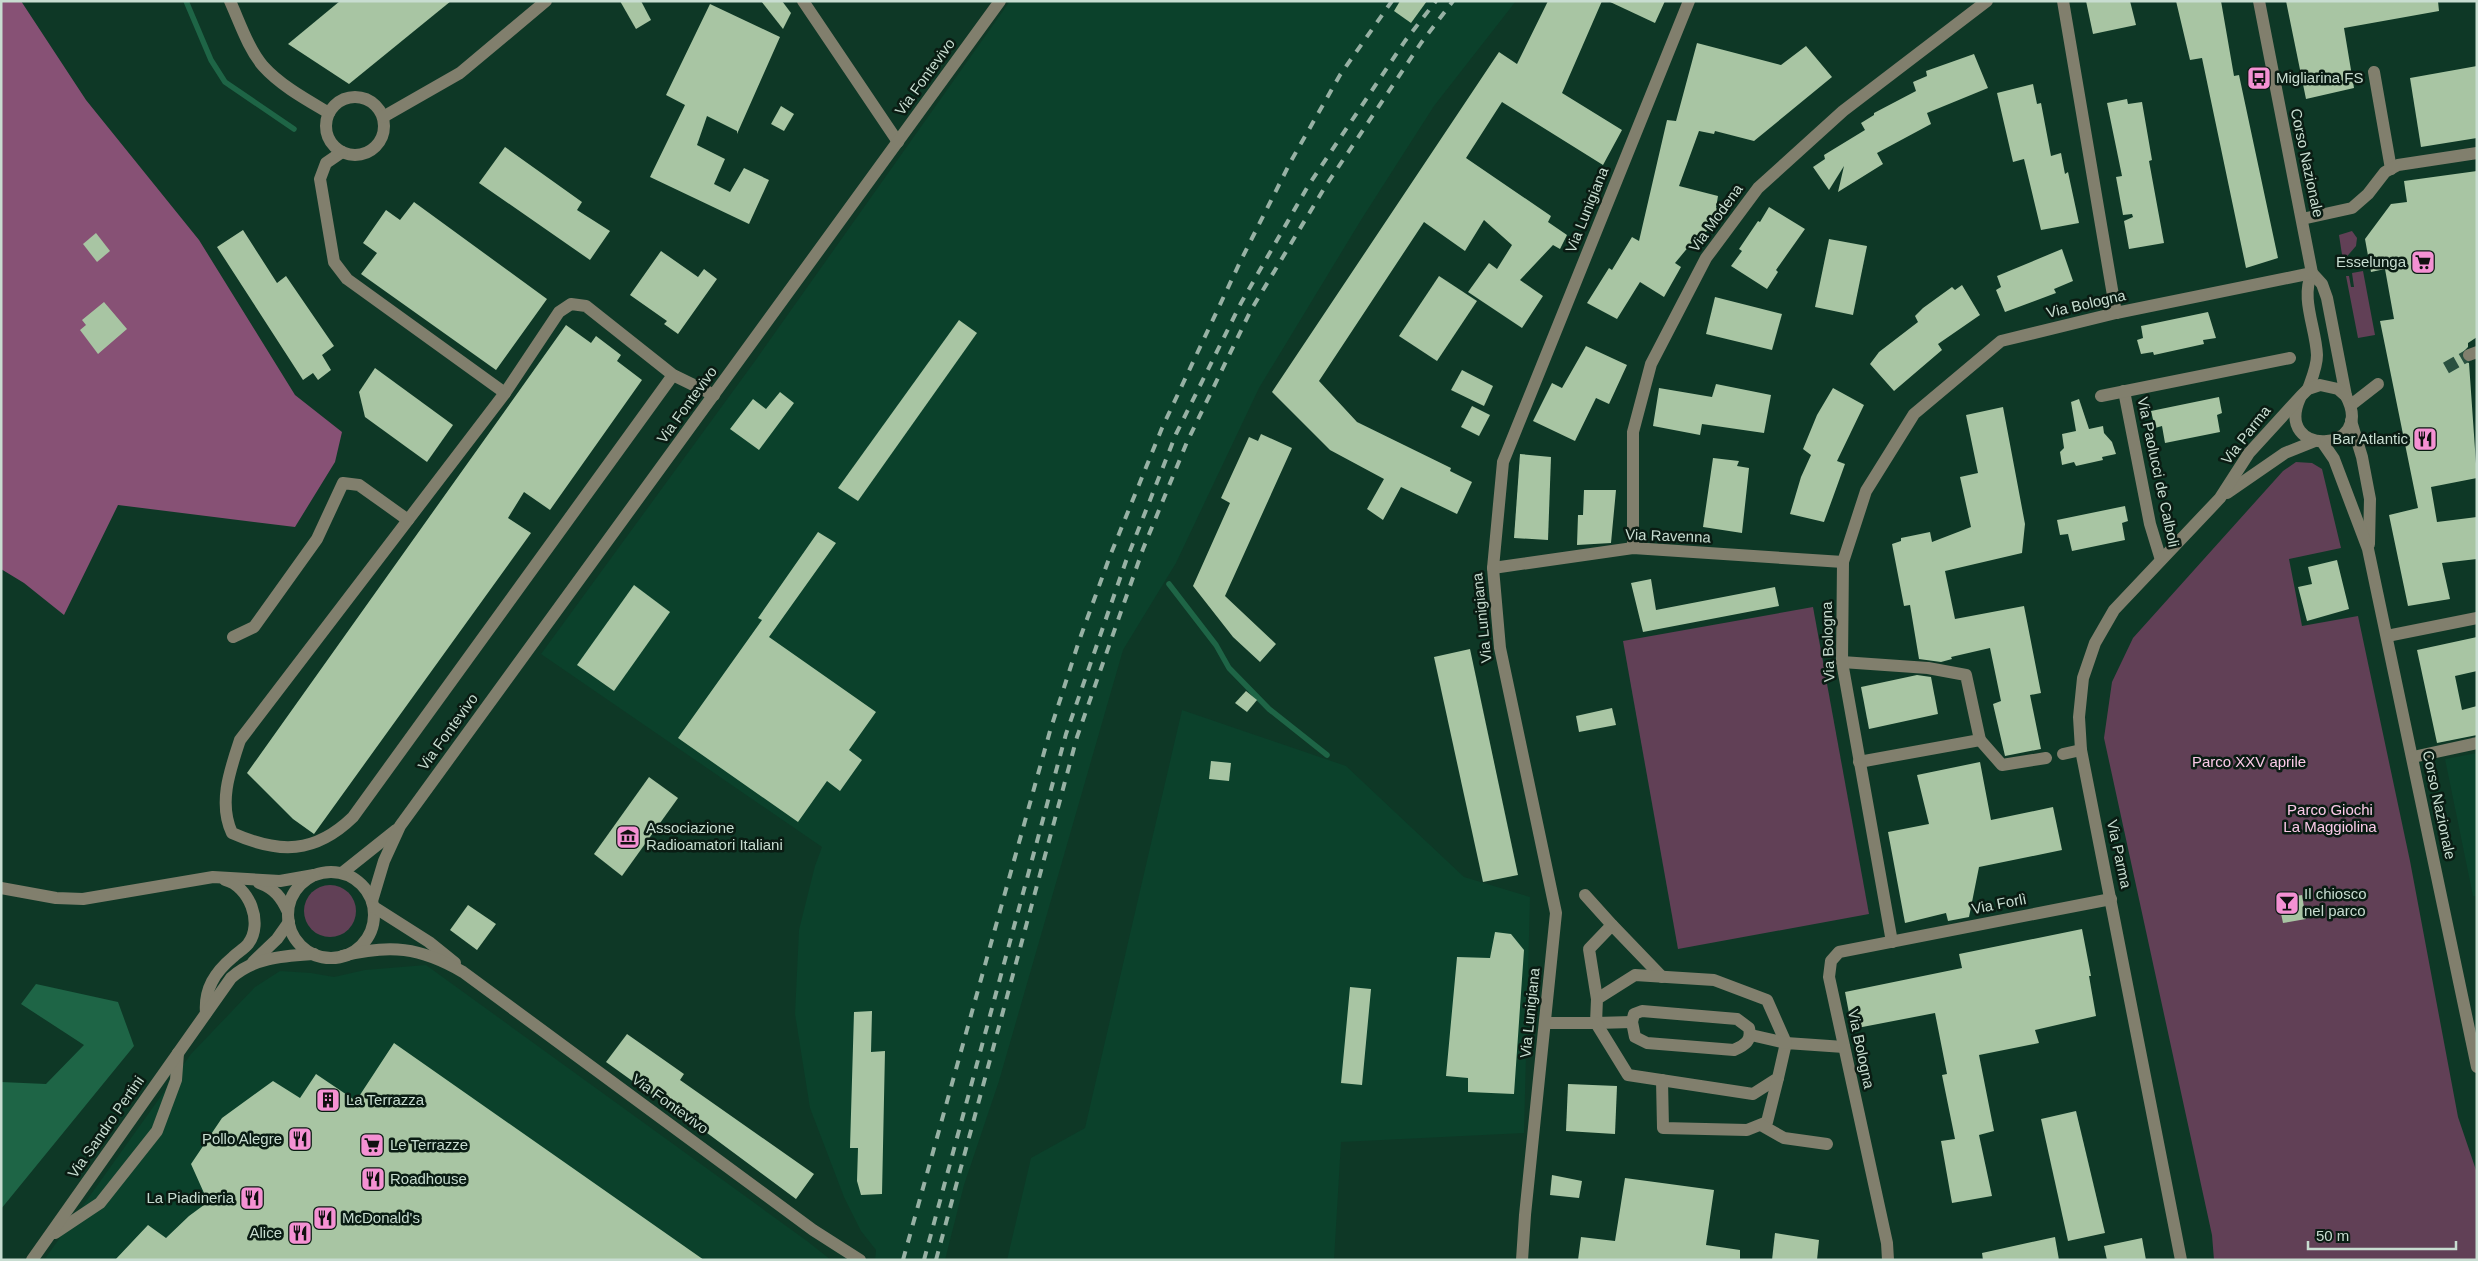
<svg xmlns="http://www.w3.org/2000/svg" width="2478" height="1261" viewBox="0 0 2478 1261" font-family="Arial,sans-serif">
<style>
.built{fill:#0b412b}
.green{fill:#614056}
.forest{fill:#875175}
.water{fill:#1e6546}
.lines{fill:none;stroke-linecap:round;stroke-linejoin:round}
.stream{stroke:#1e6546;stroke-width:5.5}
.building{fill:#a8c5a3}
.minor-tunnel{stroke:#2a5140;stroke-width:12;stroke-dasharray:12 6;stroke-linecap:butt}
.minor{stroke:#817f6d;stroke-width:12}
.rail{stroke:#97b1a4;stroke-width:4;stroke-dasharray:9 9;stroke-linecap:butt}
.labels{text-anchor:middle;stroke-width:5;stroke-linejoin:round;paint-order:stroke}
.street-label{font-size:15px;fill:#c8ddd1;stroke:#0a1c13}
.poi-label{font-size:15px;fill:#c8ddd1;stroke:#0a1c13;text-anchor:start}
.park-label{font-size:15px;fill:#fccae9;stroke:#0a1c13}
</style>
<rect width="100%" height="100%" fill="#0e3826"/>
<g class="built">
<polygon points="1010,1 1516,1 1434,106 1361,220 1259,388 1176,563 1123,650 999,1081 964,1185 945,1260 875,1260 876,1250 861,1231 844,1197 810,1108 795,1014 799,930 815,866 822,847 541,654 755,361"/>
<polygon points="1182,710 1346,766 1464,877 1530,897 1524,1133 1341,1142 1334,1260 1007,1260 1031,1158 1085,1128"/>
<polygon points="2477,753 2477,896 2473,896 2445,759"/>
<polygon points="426,965 807,1241 831,1260 44,1260 191,1054 255,987 280,971 311,973 334,977 365,970"/>
</g>
<g class="green">
<polygon points="2352,231 2357,238 2356,246 2343,261 2339,235"/>
<polygon points="2363,271 2375,335 2358,338 2346,276 2349,276 2351,287 2354,287 2352,273"/>
<polygon points="2296,462 2312,463 2322,469 2341,548 2289,559 2302,626 2358,616 2410,861 2458,1117 2477,1173 2477,1260 2214,1260 2212,1235 2104,738 2112,682 2133,638 2283,471"/>
<polygon points="1813,607 1869,914 1678,949 1623,641"/>
<circle cx="330" cy="911" r="26"/>
</g>
<polygon class="forest" points="1,1 21,1 86,100 199,240 295,395 342,432 335,462 295,527 118,505 64,615 24,583 1,569"/>
<polygon class="water" points="36,984 118,1002 134,1046 1,1209 1,1082 46,1084 84,1045 21,1004"/>
<g class="lines">
<g class="stream">
<polyline points="186,1 211,60 225,82 294,129"/>
<polyline points="1169,584 1216,645 1229,668 1269,709 1327,755"/>
</g>
</g>
<g class="building">
<polygon points="340,1 451,1 349,84 288,44"/>
<polygon points="620,1 641,1 651,20 636,29"/>
<polygon points="761,1 782,1 791,13 783,29"/>
<polygon points="1400,1 1427,1 1411,23 1394,11"/>
<polygon points="1548,1 1602,1 1562,93 1622,130 1603,165 1502,102 1466,158 1551,216 1548,222 1567,235 1560,249 1553,245 1520,280 1543,296 1522,328 1468,292 1489,263 1497,269 1512,245 1484,220 1465,251 1424,222 1319,381 1357,422 1451,468 1450,471 1472,482 1457,514 1401,487 1383,520 1367,509 1384,479 1330,450 1272,392 1499,52 1517,64"/>
<polygon points="1608,1 1665,1 1655,23"/>
<polygon points="2086,1 2130,1 2136,25 2093,34"/>
<polygon points="2176,1 2221,1 2234,76 2239,75 2278,258 2246,268 2202,58 2190,60"/>
<polygon points="2286,1 2438,1 2439,11 2344,28 2354,88 2306,99"/>
<polygon points="710,4 780,37 737,134 737,131 707,116 697,145 725,159 714,184 730,192 744,168 769,180 749,224 650,177 685,105 666,95"/>
<polygon points="1697,43 1781,65 1806,46 1832,77 1754,141 1715,131 1714,134 1699,131 1679,186 1718,196 1716,208 1720,211 1704,235 1700,233 1675,263 1681,267 1664,297 1640,282 1617,319 1587,303 1609,268 1612,270 1632,237 1639,241 1667,120 1676,121"/>
<polygon points="1974,54 1988,88 1927,113 1931,124 1877,153 1883,164 1838,192 1844,166 1829,190 1813,167 1825,159 1824,155 1865,130 1861,123 1874,115 1874,113 1916,91 1913,82 1927,76 1926,71"/>
<polygon points="2477,66 2477,138 2421,147 2410,78"/>
<polygon points="2033,84 2037,104 2041,103 2051,156 2061,153 2065,174 2068,172 2079,223 2041,230 2024,159 2013,162 1997,93"/>
<polygon points="2127,99 2128,104 2142,102 2152,160 2149,161 2164,243 2129,249 2124,221 2133,217 2132,214 2123,215 2116,177 2122,176 2107,103"/>
<polygon points="781,106 794,114 784,131 771,124"/>
<polygon points="505,147 582,202 577,210 610,231 590,260 479,183"/>
<polygon points="2477,171 2477,337 2468,343 2468,347 2461,354 2464,361 2469,363 2477,478 2431,487 2437,522 2477,517 2477,559 2442,563 2450,599 2408,606 2389,515 2418,508 2380,321 2394,319 2385,269 2371,272 2365,239 2391,204 2407,202 2404,181"/>
<polygon points="414,202 547,299 496,370 361,274 377,253 363,243 386,210 400,220"/>
<polygon points="1769,207 1805,229 1776,270 1778,272 1767,289 1731,266 1742,251 1739,249 1758,221 1760,222"/>
<polygon points="243,230 277,283 286,276 334,346 322,355 331,370 318,380 313,373 303,380 217,247"/>
<polygon points="96,233 110,251 97,262 83,244"/>
<polygon points="1829,239 1867,246 1853,315 1815,307"/>
<polygon points="2062,249 2073,281 2054,289 2056,293 2005,312 1996,290 2001,287 1997,276"/>
<polygon points="661,251 698,277 704,269 717,279 678,334 664,324 667,321 630,295"/>
<polygon points="1439,276 1477,301 1437,361 1399,336"/>
<polygon points="1962,285 1980,315 1938,344 1942,350 1894,391 1870,364 1879,352 1918,322 1915,316 1923,308 1952,287 1955,290"/>
<polygon points="1715,297 1782,314 1772,350 1706,334"/>
<polygon points="104,302 127,329 98,354 80,330 86,325 82,320"/>
<polygon points="2208,312 2216,338 2203,340 2204,344 2154,355 2153,352 2141,354 2137,340 2143,338 2141,326"/>
<polygon points="959,320 977,333 858,501 838,488"/>
<polygon points="566,325 591,343 596,336 621,355 617,361 642,380 550,510 524,492 508,518 531,533 314,834 293,819 247,773"/>
<polygon points="1586,346 1627,365 1609,404 1596,398 1575,441 1533,421 1552,383 1562,388"/>
<polygon points="375,368 453,425 427,462 365,417 359,392"/>
<polygon points="1462,370 1493,386 1484,406 1451,390"/>
<polygon points="1716,384 1771,395 1764,433 1702,424 1700,435 1653,426 1659,388 1712,397"/>
<polygon points="1833,388 1864,405 1837,461 1845,464 1824,522 1790,514 1801,477 1811,455 1803,449 1817,415"/>
<polygon points="780,392 794,403 759,450 730,429 753,399 766,409"/>
<polygon points="2219,397 2222,413 2217,415 2220,432 2165,443 2162,426 2155,428 2151,411"/>
<polygon points="2079,399 2089,429 2103,426 2104,433 2112,442 2116,454 2102,457 2103,460 2076,466 2074,462 2062,465 2060,452 2064,448 2062,434 2076,431 2071,402"/>
<polygon points="1472,406 1490,415 1479,436 1461,427"/>
<polygon points="2003,407 2025,524 2022,553 1945,571 1955,619 2024,606 2041,693 2030,695 2041,749 2005,756 1993,704 2001,701 1990,648 1951,657 1952,659 1941,662 1919,659 1910,605 1904,606 1892,544 1901,541 1901,538 1930,532 1932,542 1971,527 1960,477 1978,473 1966,415"/>
<polygon points="1261,434 1292,448 1225,596 1276,644 1260,662 1233,637 1193,586 1230,503 1221,498 1249,437 1258,441"/>
<polygon points="1520,454 1551,457 1548,540 1514,538"/>
<polygon points="1713,458 1739,461 1737,466 1749,468 1742,533 1703,527"/>
<polygon points="1584,490 1616,490 1611,543 1577,545 1578,515 1583,515"/>
<polygon points="2125,506 2128,521 2122,523 2125,540 2072,551 2068,534 2060,535 2057,520"/>
<polygon points="818,532 836,543 769,637 876,712 849,750 862,760 840,791 827,781 798,822 678,738 762,620 758,618"/>
<polygon points="2337,560 2349,609 2307,621 2298,587 2312,584 2308,567"/>
<polygon points="1651,579 1656,610 1775,587 1779,606 1643,632 1631,583"/>
<polygon points="634,585 670,612 614,691 577,665"/>
<polygon points="2477,637 2477,671 2455,676 2462,710 2477,706 2477,735 2437,743 2417,650"/>
<polygon points="1470,649 1518,875 1483,882 1434,657"/>
<polygon points="1917,675 1931,677 1938,714 1869,729 1861,687"/>
<polygon points="1246,691 1257,700 1247,712 1235,703"/>
<polygon points="1612,708 1616,725 1579,732 1576,716"/>
<polygon points="1211,761 1231,763 1229,781 1209,779"/>
<polygon points="1980,762 1991,820 2053,807 2062,850 1979,867 1969,917 1948,921 1946,913 1905,923 1888,832 1929,824 1917,775"/>
<polygon points="649,777 678,798 622,876 594,854"/>
<polygon points="2302,895 2306,919 2283,923 2278,899"/>
<polygon points="468,905 496,924 477,950 450,930"/>
<polygon points="2082,929 2091,976 2089,976 2096,1016 2035,1030 2039,1043 1979,1055 1994,1131 1979,1135 1992,1196 1952,1203 1941,1141 1955,1139 1942,1075 1947,1074 1935,1013 1852,1029 1845,992 1962,968 1959,954"/>
<polygon points="1495,932 1511,934 1524,950 1514,1094 1468,1092 1468,1078 1446,1076 1457,957 1490,958"/>
<polygon points="1350,987 1371,989 1362,1085 1341,1083"/>
<polygon points="872,1011 871,1052 885,1051 882,1194 861,1195 857,1181 858,1148 850,1148 854,1012"/>
<polygon points="627,1034 684,1074 680,1080 814,1174 796,1199 664,1101 663,1103 606,1062"/>
<polygon points="394,1043 704,1260 115,1260 148,1225 166,1238 189,1216 208,1202 191,1164 222,1118 273,1081 300,1098 316,1074 356,1101"/>
<polygon points="1568,1084 1617,1086 1615,1134 1566,1131"/>
<polygon points="2076,1111 2105,1233 2068,1241 2041,1119"/>
<polygon points="1552,1175 1582,1181 1579,1198 1550,1195"/>
<polygon points="1625,1178 1714,1190 1706,1245 1740,1250 1740,1260 1578,1260 1581,1237 1615,1241"/>
<polygon points="1775,1233 1819,1240 1817,1260 1772,1260"/>
<polygon points="2055,1237 2059,1260 1983,1260 1982,1253"/>
<polygon points="2142,1238 2146,1260 2107,1260 2104,1246"/>
</g>
<g class="lines">
<polyline class="minor-tunnel" points="2446,368 2469,355"/>
<g class="minor">
<path d="M230 1C240 23 248 48 263 66 281 86 307 100 329 113"/>
<polyline points="803,1 898,142"/>
<polyline points="2063,1 2116,313"/>
<path d="M2259 1 2312 273 2322 284 2327 298 2346 396C2377 454 2273 458 2300 398"/>
<polyline points="2374,72 2391,169"/>
<circle cx="355" cy="126" r="29"/>
<polyline points="383,117 460,73 546,1"/>
<polyline points="342,152 326,163 320,179 334,262 347,279 505,393"/>
<polyline points="2302,219 2352,208 2368,194 2385,172 2398,165 2477,153"/>
<polyline points="2469,355 2477,352"/>
<path d="M673 375 353 817C315 854 279 854 232 833 218 803 230 770 240 740L505 393 559 312 571 304 586 306 673 375 714 395"/>
<path d="M2308 389C2312 378 2317 367 2317 355 2316 328 2300 298 2312 273"/>
<polyline points="2124,391 2150,524 2161,560"/>
<polyline points="2101,396 2290,358"/>
<polyline points="2351,405 2378,384"/>
<polyline points="2351,421 2362,457 2370,499 2369,544"/>
<polyline points="2323,443 2334,459 2368,549 2477,1067"/>
<polyline points="2227,493 2285,453 2315,441"/>
<polyline points="1633,548 1633,432 1651,364 1706,258 1758,188 1843,111 1987,1"/>
<polyline points="1493,568 1633,548 1843,562"/>
<polyline points="2387,636 2477,618"/>
<polyline points="233,637 254,627 317,539 343,483 359,485 408,520"/>
<polyline points="1842,662 1928,668 1966,675 1980,740 1859,762"/>
<polyline points="1980,740 2002,765 2046,758"/>
<polyline points="2063,754 2081,750"/>
<polyline points="2413,757 2477,743"/>
<circle cx="331" cy="915" r="43"/>
<polyline points="342,873 396,830"/>
<path d="M259 883C275 889 281 897 288 912"/>
<polyline points="1,888 56,898 83,899 213,877 280,881 314,875"/>
<polyline points="1585,895 1612,925"/>
<polyline points="372,901 384,861 400,826 1000,1"/>
<polyline points="374,907 429,942 455,963"/>
<polyline points="1892,942 1842,662 1843,562 1866,491 1914,414 2001,341 2116,313 2312,273"/>
<path d="M342 956C390 944 420 947 463 972L813 1230 860 1260"/>
<polyline points="253,962 277,939 289,922"/>
<polyline points="1597,999 1589,949 1612,925 1662,977"/>
<path d="M1642 1011 1737 1019 1749 1028C1752 1041 1745 1045 1734 1050L1647 1043 1635 1037 1632 1022 1634 1014Z"/>
<path d="M206 1013C204 989 215 972 233 957 238 952 244 949 248 944 264 923 249 886 225 880"/>
<polyline points="1632,1022 1596,1023 1597,999 1635,975 1714,980 1767,1000 1786,1043"/>
<polyline points="1545,1023 1596,1023 1628,1075 1753,1094 1778,1078 1786,1043 1844,1047"/>
<polyline points="1751,1035 1786,1043"/>
<polyline points="1662,1080 1663,1128 1747,1130 1767,1122 1778,1078"/>
<polyline points="1761,1125 1784,1138 1827,1144"/>
<polyline points="55,1233 100,1203 157,1131 176,1080 178,1053"/>
<path d="M32 1260 231 978C254 957 284 956 314 954"/>
<polyline points="1522,1260 1525,1215 1556,913 1500,648 1493,568 1503,462 1689,1"/>
<polyline points="1888,1260 1887,1243 1829,977 1831,961 1839,952 2111,899"/>
<polyline points="2181,1260 2081,750 2079,717 2083,678 2095,643 2114,610 2220,498 2249,453 2301,396 2308,389 2320,385 2338,389 2346,396"/>
</g>
<g class="rail">
<polyline points="903,1260 1050,731 1079,641 1110,556 1162,428 1241,260 1291,161 1340,75 1392,1"/>
<polyline points="924,1260 1066,734 1126,561 1176,434 1241,303 1308,186 1405,41 1436,1"/>
<polyline points="936,1260 1077,737 1143,549 1187,442 1251,310 1325,187 1421,43 1453,1"/>
</g>
</g>
<defs>
<g id="bus-square" transform="scale(1.25)"><rect x="-9" y="-9" width="18" height="18" rx="4" fill="#f491d3" stroke="#0a1c13"/><path d="M-5-6H5V4H4V6H2V4H-2V6H-4V4H-5ZM-3.5-4V0h7V-4ZM-3.5 1.2v1.5H-2V1.2ZM2 1.2v1.5H3.5V1.2Z" fill="#111"/></g>
<g id="supermarket-square" transform="scale(1.25)"><rect x="-9" y="-9" width="18" height="18" rx="4" fill="#f491d3" stroke="#0a1c13"/><path d="M-6-5.5h2.5l.6 2H6L4.5 2H-2.5L-4.4-4H-6ZM-1.5 3.2a1.3 1.3 0 1 0 .1 0ZM3 3.2a1.3 1.3 0 1 0 .1 0Z" fill="#111"/></g>
<g id="restaurant-square" transform="scale(1.25)"><rect x="-9" y="-9" width="18" height="18" rx="4" fill="#f491d3" stroke="#0a1c13"/><path d="M-5-6h1v4h1v-4h1v4h1v-4h1v5L-1.5 .5V6h-2V.5L-5-1ZM5-6V6H3V1.5H1.5Q1.5-4 5-6Z" fill="#111"/></g>
<g id="museum-square" transform="scale(1.25)"><rect x="-9" y="-9" width="18" height="18" rx="4" fill="#f491d3" stroke="#0a1c13"/><path d="M0-6L6-3V-2H-6V-3ZM-5-1h2V3h-2ZM-1-1h2V3h-2ZM3-1h2V3H3ZM-6 4H6V6H-6Z" fill="#111"/></g>
<g id="bar-square" transform="scale(1.25)"><rect x="-9" y="-9" width="18" height="18" rx="4" fill="#f491d3" stroke="#0a1c13"/><path d="M-6-5H6L.8 .8V4.5H3.5V6h-7V4.5H-.8V.8Z" fill="#111"/></g>
<g id="building-square" transform="scale(1.25)"><rect x="-9" y="-9" width="18" height="18" rx="4" fill="#f491d3" stroke="#0a1c13"/><path d="M-4-6H4V6H1V3H-1V6H-4ZM-2.5-4.3h1.7v1.8h-1.7ZM.8-4.3h1.7v1.8H.8ZM-2.5-1h1.7V.8h-1.7ZM.8-1h1.7V.8H.8Z" fill="#111"/></g>
</defs>
<g fill-rule="evenodd">
<use href="#bus-square" x="2259" y="78"/>
<use href="#supermarket-square" x="2423" y="262"/>
<use href="#restaurant-square" x="2425" y="439"/>
<use href="#museum-square" x="628" y="837"/>
<use href="#bar-square" x="2287" y="903"/>
<use href="#building-square" x="328" y="1100"/>
<use href="#restaurant-square" x="300" y="1139"/>
<use href="#supermarket-square" x="372" y="1145"/>
<use href="#restaurant-square" x="373" y="1179"/>
<use href="#restaurant-square" x="252" y="1198"/>
<use href="#restaurant-square" x="325" y="1218"/>
<use href="#restaurant-square" x="300" y="1233"/>
</g>
<g class="labels">
<g class="street-label">
<text transform="translate(925 77) rotate(-54)" y="5">Via Fontevivo</text>
<text transform="translate(2307 163) rotate(78)" y="5">Corso Nazionale</text>
<text transform="translate(1587 210) rotate(-68)" y="5">Via Lunigiana</text>
<text transform="translate(1716 218) rotate(-54)" y="5">Via Modena</text>
<text transform="translate(2086 304) rotate(-13)" y="5">Via Bologna</text>
<text transform="translate(687 405) rotate(-54)" y="5">Via Fontevivo</text>
<text transform="translate(2246 435) rotate(-52)" y="5">Via Parma</text>
<text transform="translate(2158 472) rotate(78)" y="5">Via Paolucci de Calboli</text>
<text transform="translate(1668 536) rotate(2)" y="5">Via Ravenna</text>
<text transform="translate(1482 618) rotate(-96)" y="5">Via Lunigiana</text>
<text transform="translate(1828 642) rotate(-92)" y="5">Via Bologna</text>
<text transform="translate(448 732) rotate(-54)" y="5">Via Fontevivo</text>
<text transform="translate(2439 805) rotate(78)" y="5">Corso Nazionale</text>
<text transform="translate(2119 854) rotate(78)" y="5">Via Parma</text>
<text transform="translate(1999 904) rotate(-11)" y="5">Via Forlì</text>
<text transform="translate(1530 1013) rotate(-84)" y="5">Via Lunigiana</text>
<text transform="translate(1861 1049) rotate(78)" y="5">Via Bologna</text>
<text transform="translate(670 1104) rotate(36)" y="5">Via Fontevivo</text>
<text transform="translate(106 1127) rotate(-55)" y="5">Via Sandro Pertini</text>
</g>
<g class="poi-label">
<text x="2276" y="83">Migliarina FS</text>
<text x="2406" y="267" text-anchor="end">Esselunga</text>
<text x="2408" y="444" text-anchor="end">Bar Atlantic</text>
<text x="646" y="833">Associazione<tspan x="646" dy="17">Radioamatori Italiani</tspan></text>
<text x="2304" y="899">Il chiosco<tspan x="2304" dy="17">nel parco</tspan></text>
<text x="346" y="1105">La Terrazza</text>
<text x="282" y="1144" text-anchor="end">Pollo Alegre</text>
<text x="390" y="1150">Le Terrazze</text>
<text x="390" y="1184">Roadhouse</text>
<text x="234" y="1203" text-anchor="end">La Piadineria</text>
<text x="342" y="1223">McDonald's</text>
<text x="282" y="1238" text-anchor="end">Alice</text>
</g>
<g class="park-label">
<text x="2249" y="767">Parco XXV aprile</text>
<text x="2330" y="815">Parco Giochi<tspan x="2330" dy="17">La Maggiolina</tspan></text>
</g>
</g>
<rect width="2478" height="1261" fill="none" stroke="#c8ddd1" stroke-width="5"/>
<path d="M2308 1241v8h148v-8" fill="none" stroke="#c8ddd1" stroke-width="2.5"/>
<text x="2316" y="1241" font-size="15" fill="#c8ddd1" stroke="#0a1c13" stroke-width="4" paint-order="stroke">50 m</text>
</svg>
